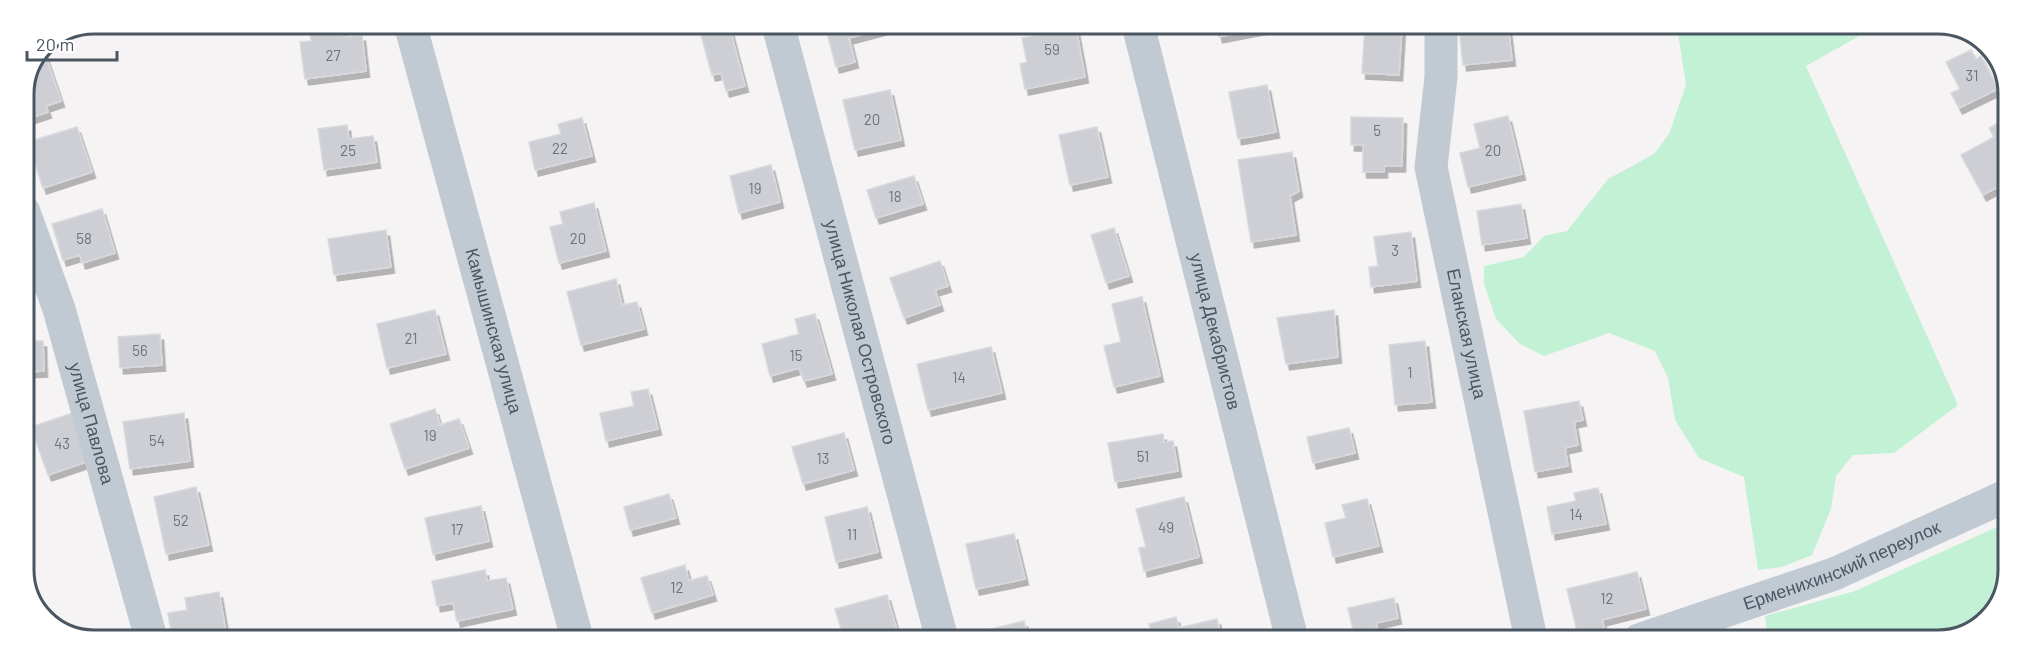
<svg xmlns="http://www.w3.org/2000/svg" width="2032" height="664" viewBox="0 0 2032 664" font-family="Barlow,sans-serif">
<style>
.green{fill:#c3f1d5}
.building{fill:#cdcfd5;stroke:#d7d9de;stroke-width:1.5;filter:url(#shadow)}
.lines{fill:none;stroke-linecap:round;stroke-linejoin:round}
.minor{stroke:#c1cad2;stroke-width:33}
.labels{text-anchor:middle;stroke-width:4.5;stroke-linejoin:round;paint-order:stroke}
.number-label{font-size:15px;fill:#6b747e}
.street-label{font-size:18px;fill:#4a5661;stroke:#fff}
.rim{fill:none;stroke:#4a5661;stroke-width:3}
</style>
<defs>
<filter id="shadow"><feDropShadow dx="3.5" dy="6" stdDeviation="0" flood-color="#0004"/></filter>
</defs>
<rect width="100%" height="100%" fill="#f5f3f3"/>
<g class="green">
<polygon points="1677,26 1877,26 1806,66 1958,405 1894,453 1853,455 1836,476 1831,509 1812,555 1782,567 1758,570 1744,477 1699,458 1675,420 1668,378 1655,351 1609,333 1544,356 1520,344 1496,319 1484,284 1484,266 1524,257 1544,236 1567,231 1608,179 1654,154 1669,134 1686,85"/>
<polygon points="2006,523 2006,588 1981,625 1938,640 1768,640 1765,616 1855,591"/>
</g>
<g class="building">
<polygon points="309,24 342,24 344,37 362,35 366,71 305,79 300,42 311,41"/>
<polygon points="712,25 729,25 745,86 726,91 721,73 712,75 699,28"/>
<polygon points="825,25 882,25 883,29 849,38 855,62 836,67"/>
<polygon points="1216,25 1276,26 1219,37"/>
<polygon points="1365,26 1402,26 1399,75 1362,73"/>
<polygon points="1459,26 1508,26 1512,60 1463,65"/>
<polygon points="1076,28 1085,77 1025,89 1020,64 1027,62 1022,38"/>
<polygon points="43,48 61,101 46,106 48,112 24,120 24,94"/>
<polygon points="1971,50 1976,59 1981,56 1998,89 1959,108 1951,93 1960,89 1946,62"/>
<polygon points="1267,85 1276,132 1238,139 1229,92"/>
<polygon points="890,90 901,140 855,150 843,100"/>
<polygon points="1508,116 1522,174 1468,187 1460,153 1480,148 1474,124"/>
<polygon points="1351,117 1403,118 1402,166 1384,166 1384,172 1363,172 1363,145 1351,145"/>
<polygon points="582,118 592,156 535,170 529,142 561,134 558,124"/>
<polygon points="2000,122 2008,137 2007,182 1983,195 1961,155 1994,137 1989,128"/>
<polygon points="347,125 349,139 373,136 377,162 324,170 318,129"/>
<polygon points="77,127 92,172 43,188 28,142"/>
<polygon points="1097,127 1108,177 1070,185 1059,135"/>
<polygon points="1292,152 1299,191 1290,196 1296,235 1251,242 1238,160"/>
<polygon points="771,165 780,202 739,213 730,176"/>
<polygon points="914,176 923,204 876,218 867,190"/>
<polygon points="594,203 606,251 559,263 550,227 563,224 560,212"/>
<polygon points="1521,204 1527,238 1482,245 1477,211"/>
<polygon points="102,209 115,253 82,263 80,255 63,260 52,224"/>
<polygon points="1114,228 1129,276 1106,283 1091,235"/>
<polygon points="386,230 391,267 334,275 328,239"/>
<polygon points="1411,232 1417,281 1371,287 1369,267 1378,266 1374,237"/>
<polygon points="940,261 948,286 935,290 940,305 904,318 890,278"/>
<polygon points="616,279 622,305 637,302 644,329 581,345 567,292"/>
<polygon points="1142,297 1160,376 1114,387 1104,346 1121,342 1112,304"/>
<polygon points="435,310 446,354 387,368 377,324"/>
<polygon points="1334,310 1338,357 1286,364 1277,318"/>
<polygon points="815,314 832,374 804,381 799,368 770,376 762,344 799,334 795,319"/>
<polygon points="160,334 162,365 120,368 118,337"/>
<polygon points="24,341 43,341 44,371 24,372"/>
<polygon points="1425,341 1432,402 1395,405 1389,345"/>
<polygon points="991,347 1002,393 928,410 917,364"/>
<polygon points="648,389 658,429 606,441 600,413 634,406 631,392"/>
<polygon points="1579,401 1583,420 1574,422 1578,445 1565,448 1568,466 1535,472 1524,411"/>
<polygon points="435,409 440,425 459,419 469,448 405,469 390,424"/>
<polygon points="76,412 92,460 48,475 31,427"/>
<polygon points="184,413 190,461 130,469 123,422"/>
<polygon points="1349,428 1355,453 1313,463 1307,437"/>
<polygon points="844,433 854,470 803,484 792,447"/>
<polygon points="1163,434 1164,442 1173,441 1178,471 1115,482 1108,443"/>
<polygon points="196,487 209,545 166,554 154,497"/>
<polygon points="1598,488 1606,524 1552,534 1547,507 1576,501 1574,493"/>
<polygon points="669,494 676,518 630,530 624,507"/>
<polygon points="1184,497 1199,557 1144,571 1139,548 1146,547 1136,509"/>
<polygon points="1367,499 1379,546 1333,557 1325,523 1346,518 1342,505"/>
<polygon points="481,506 489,541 433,554 425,518"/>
<polygon points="867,507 878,552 836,562 825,517"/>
<polygon points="1014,534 1025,579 976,589 966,544"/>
<polygon points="685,565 689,581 707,576 713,595 652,613 641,578"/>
<polygon points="485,570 487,581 506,578 513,609 457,621 453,603 437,606 432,581"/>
<polygon points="1637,572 1646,609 1602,620 1606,635 1579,640 1567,589"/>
<polygon points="219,592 227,638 172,638 168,613 187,610 185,598"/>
<polygon points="887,595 899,638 864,639 863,636 837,639 835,631 841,629 835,609"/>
<polygon points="1394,598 1398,618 1376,623 1380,639 1355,639 1348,608"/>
<polygon points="1176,617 1179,628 1217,619 1222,639 1153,639 1149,624"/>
<polygon points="1024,621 1029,639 985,639 983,631"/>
</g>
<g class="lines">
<g class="minor">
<path id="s1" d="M410 24 577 638"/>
<path id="s2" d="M778 25 942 639"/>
<path id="s3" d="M1138 25 1292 639"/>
<path id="s4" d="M1441 26V77L1431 167 1531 639"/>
<path id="s5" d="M24 212 59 309 151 638"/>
<path id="s6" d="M1639 640 1834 574 2006 496"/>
</g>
</g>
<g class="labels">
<g class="number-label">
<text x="1052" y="55">59</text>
<text x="333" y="61">27</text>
<text x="1972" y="81">31</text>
<text x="872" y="125">20</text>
<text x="1377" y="136">5</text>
<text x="560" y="154">22</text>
<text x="348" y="156">25</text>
<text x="1493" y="156">20</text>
<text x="755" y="194">19</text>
<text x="895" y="202">18</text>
<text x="84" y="244">58</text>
<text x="578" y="244">20</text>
<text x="1395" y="256">3</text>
<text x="411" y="344">21</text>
<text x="140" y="356">56</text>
<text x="796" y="361">15</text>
<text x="1410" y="378">1</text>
<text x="959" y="383">14</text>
<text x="430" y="441">19</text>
<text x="157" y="446">54</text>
<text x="62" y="449">43</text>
<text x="1143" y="462">51</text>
<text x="823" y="464">13</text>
<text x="1576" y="520">14</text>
<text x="181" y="526">52</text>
<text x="1166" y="533">49</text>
<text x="457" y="535">17</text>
<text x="852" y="540">11</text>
<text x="677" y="593">12</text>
<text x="1607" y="604">12</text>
</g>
<g class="street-label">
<text dy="6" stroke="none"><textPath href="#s1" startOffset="318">Камышинская улица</textPath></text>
<text dy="6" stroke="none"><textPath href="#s2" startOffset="318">улица Николая Островского</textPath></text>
<text dy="6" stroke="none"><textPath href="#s3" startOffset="316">улица Декабристов</textPath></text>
<text dy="6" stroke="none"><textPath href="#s4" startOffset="312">Еланская улица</textPath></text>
<text dy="6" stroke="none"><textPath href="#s5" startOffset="222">улица Павлова</textPath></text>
<text dy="6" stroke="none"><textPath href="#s6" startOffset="216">Ерменихинский переулок</textPath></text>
</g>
</g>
<path d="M0 0H2032V664H0ZM94 34H1938A60 60 0 0 1 1998 94V570A60 60 0 0 1 1938 630H94A60 60 0 0 1 34 570V94A60 60 0 0 1 94 34Z" fill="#fff" fill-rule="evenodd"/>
<path class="rim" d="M94 34H1938A60 60 0 0 1 1998 94V570A60 60 0 0 1 1938 630H94A60 60 0 0 1 34 570V94A60 60 0 0 1 94 34Z"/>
<path d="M27 51v9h90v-9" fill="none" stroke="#4a5661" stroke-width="3"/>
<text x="36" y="51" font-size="18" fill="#4a5661" stroke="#ffffff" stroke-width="4.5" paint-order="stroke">20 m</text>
</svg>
